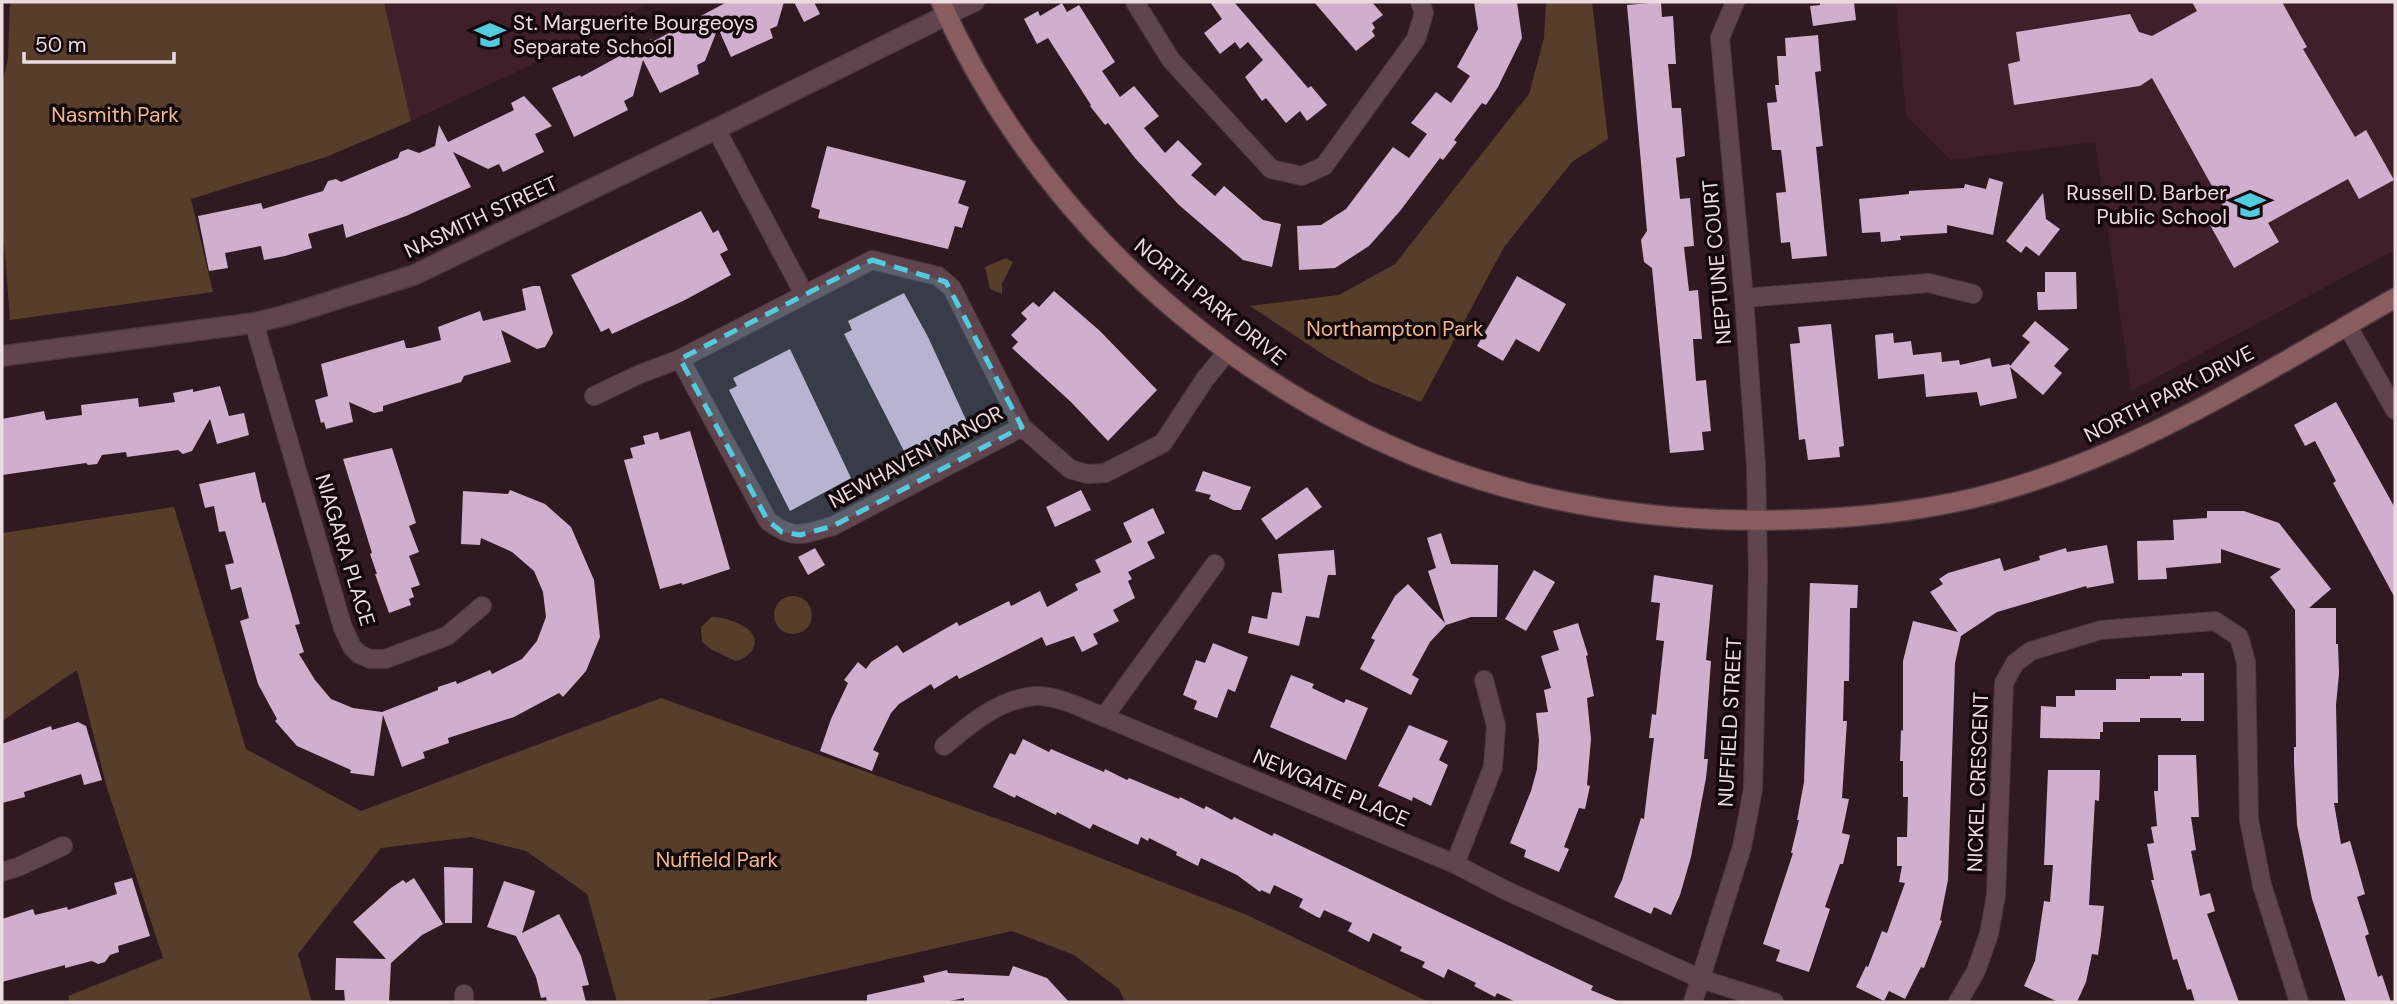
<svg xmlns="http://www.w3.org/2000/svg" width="2397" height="1004" viewBox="0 0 2397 1004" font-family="'DM Sans',sans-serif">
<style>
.built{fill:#3e1f2a}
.green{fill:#563e2b}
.building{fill:#d0aecd}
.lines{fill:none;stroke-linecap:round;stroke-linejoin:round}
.minor-casing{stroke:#4b383e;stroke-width:20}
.tertiary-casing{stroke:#4b383e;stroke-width:22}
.secondary-casing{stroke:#4b383e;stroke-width:22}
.minor{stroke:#61454e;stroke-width:18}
.tertiary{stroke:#61454e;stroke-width:19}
.secondary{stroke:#895c5f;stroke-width:19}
.marked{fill:#54cade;fill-opacity:0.2;stroke:#54cade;stroke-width:5;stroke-dasharray:14 9;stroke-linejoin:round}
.labels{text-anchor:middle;stroke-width:7;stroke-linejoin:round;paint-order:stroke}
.poi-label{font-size:21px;fill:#ecdbdf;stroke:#12080b;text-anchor:start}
.park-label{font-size:21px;fill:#f1b88e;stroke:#12080b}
.street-label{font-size:21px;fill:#ecdbdf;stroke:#12080b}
</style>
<rect width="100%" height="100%" fill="#311921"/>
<g class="built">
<polygon points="384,2 652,2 525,68 411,121"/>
<polygon points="1896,2 2395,2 2395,250 2131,391 2095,142 1951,160 1906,115"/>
</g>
<g class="green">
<polygon points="10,2 384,2 411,121 326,157 191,199 213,292 10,320 2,217 2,86 8,58"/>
<polygon points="1546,2 1592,2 1608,139 1572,162 1504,247 1421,402 1371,382 1327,357 1250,306 1339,295 1395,264 1529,94 1544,38"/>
<polygon points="1006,258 1013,262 1002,284 1002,294 990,289 985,267"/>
<polygon points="174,507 246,749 361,811 661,698 1031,831 1247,915 1429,1002 1125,1002 1119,989 1074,955 1012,931 699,1002 617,1002 587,894 526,851 471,837 381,848 298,954 312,1002 70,1002 68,996 163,958 107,788 77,670 2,721 2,533"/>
<circle cx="793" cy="615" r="19"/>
<path d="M712 617C723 617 742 623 750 631 762 644 749 658 736 661L712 650 702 642 701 627Z"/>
</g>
<g class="building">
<polygon points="727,2 784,2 777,26 770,29 773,38 731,57 718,28 705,61 697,65 699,74 660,93 643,60 633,96 624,101 628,110 574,137 552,88 580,75 581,77 651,39 652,42"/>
<polygon points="794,2 814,2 820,14 804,22"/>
<polygon points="1210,2 1234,2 1308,88 1311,86 1327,105 1307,121 1300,111 1286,123 1266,98 1262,101 1245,77 1263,60 1248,42 1240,49 1235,42 1220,54 1204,33 1222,19"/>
<polygon points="1314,2 1372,2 1383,15 1372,23 1375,28 1372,31 1375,36 1356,51"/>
<polygon points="1474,2 1517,2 1522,38 1498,87 1486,105 1482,103 1454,140 1457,142 1443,160 1440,158 1400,211 1369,246 1335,268 1299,270 1297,226 1321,225 1346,209 1393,147 1409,158 1427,134 1411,123 1436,92 1451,103 1470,76 1457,67 1478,29"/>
<polygon points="1661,2 1662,17 1673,16 1676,64 1668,64 1672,108 1681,108 1685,156 1676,158 1680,199 1690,198 1694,246 1684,247 1689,291 1698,290 1702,339 1693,339 1696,381 1706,380 1711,431 1702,432 1704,450 1670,453 1652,268 1644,262 1641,240 1647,231 1627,5"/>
<polygon points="1820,2 1854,2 1856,20 1813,26 1810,6 1820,5"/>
<polygon points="2192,2 2282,2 2307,47 2303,49 2355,137 2366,130 2394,180 2359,199 2348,179 2268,223 2279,242 2234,268 2210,225 2228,215 2152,78 2140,86 2014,105 2008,64 2020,61 2016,32 2130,14 2139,32 2152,36 2197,11"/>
<polygon points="1062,3 1067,12 1079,5 1115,62 1102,71 1120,97 1134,86 1159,116 1144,128 1165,153 1178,140 1202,164 1191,175 1215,196 1224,186 1263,220 1281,224 1272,267 1243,260 1179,205 1135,158 1108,123 1105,125 1090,106 1091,105 1048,38 1037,44 1024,19 1038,11 1040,16"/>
<polygon points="1818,35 1821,71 1815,72 1823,146 1816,147 1827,256 1792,259 1790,242 1781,243 1776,193 1786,192 1781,150 1772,150 1767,103 1777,102 1775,85 1779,85 1777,56 1786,56 1785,38"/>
<polygon points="524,96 552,126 535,134 544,152 503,172 499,164 488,169 453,152 471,187 406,216 346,238 343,224 308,234 312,248 285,256 264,260 261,246 225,253 228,268 209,271 198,216 261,203 263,209 323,191 328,181 336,179 341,182 398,158 400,152 408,149 419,153 435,146 439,125 448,142 514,110 511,103"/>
<polygon points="827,146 966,181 958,203 969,207 962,228 955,226 948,249 818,218 820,210 811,207"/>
<polygon points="1989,178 2003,182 1993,235 1947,225 1947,233 1900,236 1901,240 1881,242 1880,232 1862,233 1859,199 1909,194 1909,191 1964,188 1965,184 1986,189"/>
<polygon points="2043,193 2046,219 2060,229 2039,256 2026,246 2021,253 2006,241"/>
<polygon points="701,211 713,233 718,230 728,250 720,254 731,275 685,300 612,334 609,328 601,332 571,275"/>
<polygon points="2045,272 2076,272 2077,309 2038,310 2037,292 2045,292"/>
<polygon points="1517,276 1566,304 1539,352 1516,339 1503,361 1477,346"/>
<polygon points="533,286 540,286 553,333 545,347 537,349 501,330 511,362 464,376 461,382 383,406 383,411 374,413 349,402 353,422 326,429 324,422 321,423 315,400 328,396 321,364 404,340 406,348 411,348 441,340 438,327 480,311 483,321 526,310 522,289"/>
<polygon points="1054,291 1100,331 1157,390 1108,441 1071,402 1012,348 1018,342 1011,335 1027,319 1021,313 1033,302 1039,307"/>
<polygon points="904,293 928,337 967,422 905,453 844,334 852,330 848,321"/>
<polygon points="2035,321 2069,349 2054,366 2062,373 2043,395 2010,367 2017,398 1980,406 1977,392 1926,397 1924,374 1878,379 1875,335 1893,333 1894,343 1911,341 1913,355 1941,352 1942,362 1959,360 1960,365 1990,358 1992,367 2009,364 2010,366 2030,342 2022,336"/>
<polygon points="1831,324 1844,446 1839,447 1840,457 1808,460 1805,439 1799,440 1790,344 1800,343 1798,327"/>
<polygon points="790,349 851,478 790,511 729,390 737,386 733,378"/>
<polygon points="220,386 229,416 244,413 249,435 217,444 210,419 192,451 183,454 178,450 127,457 126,452 102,455 97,464 88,465 86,463 2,475 2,419 44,411 46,420 82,415 81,405 138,398 139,407 175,402 173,393 193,389 193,392"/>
<polygon points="2336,402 2395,508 2395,598 2333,483 2336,481 2315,441 2305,446 2294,425"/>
<polygon points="690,431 730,569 682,585 682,583 660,589 624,460 633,458 630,448 645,444 643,436 658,432 660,440"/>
<polygon points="392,448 416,523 409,526 419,552 409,556 420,585 411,588 414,597 409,599 411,605 389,613 375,574 377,574 370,554 372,553 343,459"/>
<polygon points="1203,471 1251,487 1241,510 1234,510 1209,499 1211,495 1195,491"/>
<polygon points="255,472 262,503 265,502 300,624 295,625 304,652 299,654 315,680 331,699 353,708 382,712 438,690 438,687 456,681 457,684 490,670 492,674 522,659 537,641 546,617 543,592 534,571 512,552 481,538 480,545 461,544 463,491 508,494 510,490 545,504 571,527 594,580 600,637 586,671 563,697 559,693 514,717 448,738 449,743 423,752 425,758 402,767 383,715 374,776 350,773 351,770 297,746 275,721 277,719 258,684 240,621 249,618 241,587 231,590 225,565 234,563 225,531 219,532 214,506 205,508 199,484"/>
<polygon points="1307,487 1322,507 1276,540 1261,519"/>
<polygon points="1081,490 1091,510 1055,527 1046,507"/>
<polygon points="1153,508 1165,533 1147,542 1155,558 1128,572 1132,579 1128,581 1135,598 1113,610 1119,621 1093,634 1098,644 1082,652 1074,636 1046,646 1042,637 959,679 957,675 934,689 931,684 899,704 891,713 873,750 879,753 872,771 820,751 831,719 848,683 844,680 858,662 866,669 871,662 897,645 903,653 957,622 959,626 1009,601 1011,606 1040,591 1047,607 1078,590 1075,584 1101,572 1095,560 1132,542 1123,523"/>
<polygon points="2207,511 2244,511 2279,523 2331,589 2309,608 2336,608 2336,644 2338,644 2339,674 2336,705 2338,803 2334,803 2341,844 2350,841 2365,894 2357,897 2369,934 2365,936 2378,977 2382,975 2391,1002 2346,1002 2312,899 2297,825 2294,763 2294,747 2296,747 2295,610 2270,577 2281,569 2221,549 2221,563 2166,568 2167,579 2138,580 2137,541 2174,540 2173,520 2207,518"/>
<polygon points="1441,533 1451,564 1498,565 1497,617 1471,617 1446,625 1430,642 1412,675 1419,679 1411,695 1360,669 1375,640 1371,638 1395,596 1408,584 1445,623 1428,571 1436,568 1427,538"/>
<polygon points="2107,545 2114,583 2087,588 2086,586 1997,612 1961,636 1955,663 1948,880 1940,920 1942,921 1924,968 1921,967 1905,999 1889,991 1884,1001 1856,987 1866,966 1868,967 1882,931 1887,933 1905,883 1899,882 1902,866 1897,866 1897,837 1907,837 1908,797 1903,797 1903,761 1900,761 1901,730 1903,731 1903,661 1913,621 1958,632 1930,592 1943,584 1939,579 1948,573 2000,558 2004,571 2040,560 2039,556 2066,548 2067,552"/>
<polygon points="815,548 825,565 808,575 798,557"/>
<polygon points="1334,550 1336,575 1328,575 1319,618 1306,616 1299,646 1248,633 1252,616 1267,619 1272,592 1282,593 1278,554"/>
<polygon points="1534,570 1555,582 1526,631 1505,619"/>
<polygon points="1654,575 1713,585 1706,660 1711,661 1704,759 1708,759 1706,778 1691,857 1680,895 1671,915 1654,907 1651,914 1614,897 1622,880 1641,818 1644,819 1649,777 1654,738 1649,738 1652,714 1656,715 1664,641 1656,640 1660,603 1651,602"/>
<polygon points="1810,583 1858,585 1857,608 1850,608 1849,681 1844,681 1843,721 1847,721 1842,798 1849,799 1842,833 1850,835 1843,864 1840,864 1825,907 1830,909 1809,972 1776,961 1780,950 1763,944 1793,853 1791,853 1799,820 1797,820 1804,782"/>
<polygon points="1578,623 1588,655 1586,656 1594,696 1587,698 1591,739 1587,785 1590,786 1585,809 1579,808 1564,847 1569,849 1559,872 1524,857 1526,850 1510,843 1531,791 1537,769 1539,740 1536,713 1548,712 1544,690 1551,688 1541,656 1559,650 1553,631"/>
<polygon points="1213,643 1248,657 1235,692 1228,689 1217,718 1194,709 1197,701 1183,695 1196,660 1205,663"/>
<polygon points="2182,673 2204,673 2204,721 2181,721 2181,718 2140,718 2140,722 2103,722 2103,732 2100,732 2100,739 2040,738 2041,706 2056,707 2056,696 2075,696 2075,690 2116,690 2116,679 2150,679 2150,676 2182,676"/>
<polygon points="1291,675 1314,684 1312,688 1344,703 1346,699 1368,708 1346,760 1270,727"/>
<polygon points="78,722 86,726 102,780 84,785 81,774 24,792 25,797 2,803 2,744 51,726 52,730"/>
<polygon points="1409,725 1448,741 1439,760 1448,765 1431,806 1413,797 1412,801 1378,786"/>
<polygon points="1023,739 1049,752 1051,749 1104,772 1105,769 1127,780 1129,778 1179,799 1180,797 1204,809 1206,806 1232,820 1234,817 1272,836 1274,833 1593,986 1591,990 1620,1002 1516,1002 1497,993 1495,997 1474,986 1476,983 1448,969 1444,978 1422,967 1425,962 1400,951 1402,947 1373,933 1369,942 1348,931 1352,923 1324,910 1320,918 1317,917 1299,907 1303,899 1274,885 1270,894 1261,890 1260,892 1237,875 1201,858 1198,866 1176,855 1177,852 1149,838 1148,841 1141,837 1138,845 1093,824 1090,829 1057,812 1056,815 1016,795 1015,798 993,787 1010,753 1015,755"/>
<polygon points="2158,755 2196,755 2199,817 2191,817 2196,850 2191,851 2200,896 2210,893 2215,911 2207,914 2239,1002 2195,1002 2191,989 2187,990 2177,959 2173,960 2151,880 2154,880 2147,844 2154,843 2151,827 2157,826 2154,791 2158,791"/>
<polygon points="2048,770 2100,770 2099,801 2095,800 2089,905 2104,906 2101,934 2098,955 2092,954 2086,982 2077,1002 2058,1002 2024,986 2035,961 2044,901 2050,902 2053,865 2044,865"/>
<polygon points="444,867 473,868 472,923 445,923"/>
<polygon points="132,878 150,936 118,946 119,952 110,955 105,962 98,964 92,961 65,968 65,965 2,982 2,919 33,909 35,915 67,907 68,910 117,894 114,883"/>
<polygon points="414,878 443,924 422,935 391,963 389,1002 345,1002 344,990 335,990 336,958 386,959 353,922 391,888 403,880 406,883"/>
<polygon points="504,881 535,891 522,933 559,914 581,956 589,985 582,986 586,1002 547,1002 546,997 541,998 536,977 516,936 487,927"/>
<polygon points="1013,966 1047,978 1069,1002 964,1002 964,998 945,1002 867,1002 867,995 925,982 923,976 947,970 948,973 1009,976"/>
</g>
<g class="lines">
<g class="minor-casing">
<g id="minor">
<polyline points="1135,2 1171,60 1271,169 1302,176 1324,166 1416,39 1424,13 1420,2"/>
<polyline points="947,15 975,2"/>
<polyline points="716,129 804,294"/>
<polyline points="1744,298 1929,283 1973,294"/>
<polyline points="254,323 343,628 352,647 359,654 370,659 385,659 447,636 482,606"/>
<polyline points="2347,325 2395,410"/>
<path d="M680 359 768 521C794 541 804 534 833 526L1022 427"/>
<polyline points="594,396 640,374 680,359 872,260 938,276 952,288 1022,427 1070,469 1087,474 1105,473 1163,443 1205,379 1228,351"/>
<polyline points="1104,717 1215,564"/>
<path d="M944 746C970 724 999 699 1035 696 1057 695 1084 709 1104 717L1455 864 1505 890 1701 979 1774 1002"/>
<polyline points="1455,864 1493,767 1496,726 1484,680"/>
<polyline points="2,872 18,867 63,846"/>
<polyline points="464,994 464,1002"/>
<polyline points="1693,1002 1742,847 1753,789 1758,572 1756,466 1744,298 1720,38 1735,2"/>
<polyline points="1958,1002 1976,971 1989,934 1996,895 2004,683 2015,663 2031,651 2101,630 2215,621 2239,637 2246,662 2249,820 2262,885 2299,1002"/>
</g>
</g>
<g class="tertiary-casing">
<polyline id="tertiary" points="2,356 254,323 290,314 414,275 716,129 947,15"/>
</g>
<g class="secondary-casing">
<path id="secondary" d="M941 2C1047 242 1279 434 1535 495 1616 514 1699 522 1782 520 1845 519 1908 513 1970 499 2124 463 2259 375 2395 298"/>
</g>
<use href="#minor" class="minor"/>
<use href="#tertiary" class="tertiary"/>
<use href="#secondary" class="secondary"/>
</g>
<path class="marked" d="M872 260 946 282 1022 427 833 526 800 535 782 532 768 521 680 359Z"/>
<defs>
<g id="school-bare" transform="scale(2.415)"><path d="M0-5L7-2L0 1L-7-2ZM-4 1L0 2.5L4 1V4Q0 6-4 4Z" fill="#54cade" stroke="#12080b" stroke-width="2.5" paint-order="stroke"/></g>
</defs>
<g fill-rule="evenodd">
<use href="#school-bare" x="490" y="35"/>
<use href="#school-bare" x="2250" y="205"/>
</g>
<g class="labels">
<g class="poi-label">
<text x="513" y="30">St. Marguerite Bourgeoys<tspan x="513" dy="24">Separate School</tspan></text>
<text x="2227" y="200" text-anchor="end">Russell D. Barber<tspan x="2227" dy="24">Public School</tspan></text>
</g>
<g class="park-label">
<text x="115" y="122">Nasmith Park</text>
<text x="1395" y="336">Northampton Park</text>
<text x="717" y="867">Nuffield Park</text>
</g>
<g class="street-label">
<text transform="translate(481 217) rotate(-25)" y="7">NASMITH STREET</text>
<text transform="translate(1717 262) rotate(-95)" y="7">NEPTUNE COURT</text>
<text transform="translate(1210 302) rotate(39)" y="7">NORTH PARK DRIVE</text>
<text transform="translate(2169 394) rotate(-27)" y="7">NORTH PARK DRIVE</text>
<text transform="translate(916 457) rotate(-28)" y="7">NEWHAVEN MANOR</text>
<text transform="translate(345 550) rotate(73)" y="7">NIAGARA PLACE</text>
<text transform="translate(1730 722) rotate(-87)" y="7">NUFFIELD STREET</text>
<text transform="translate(1978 782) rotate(-88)" y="7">NICKEL CRESCENT</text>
<text transform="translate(1331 788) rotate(23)" y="7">NEWGATE PLACE</text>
</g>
</g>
<rect width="2397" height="1004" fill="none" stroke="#ecdbdf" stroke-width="7"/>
<path d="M24 52v10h150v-10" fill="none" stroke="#ecdbdf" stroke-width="3.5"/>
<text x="35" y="52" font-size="21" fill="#ecdbdf" stroke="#12080b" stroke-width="5" paint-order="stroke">50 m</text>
</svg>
